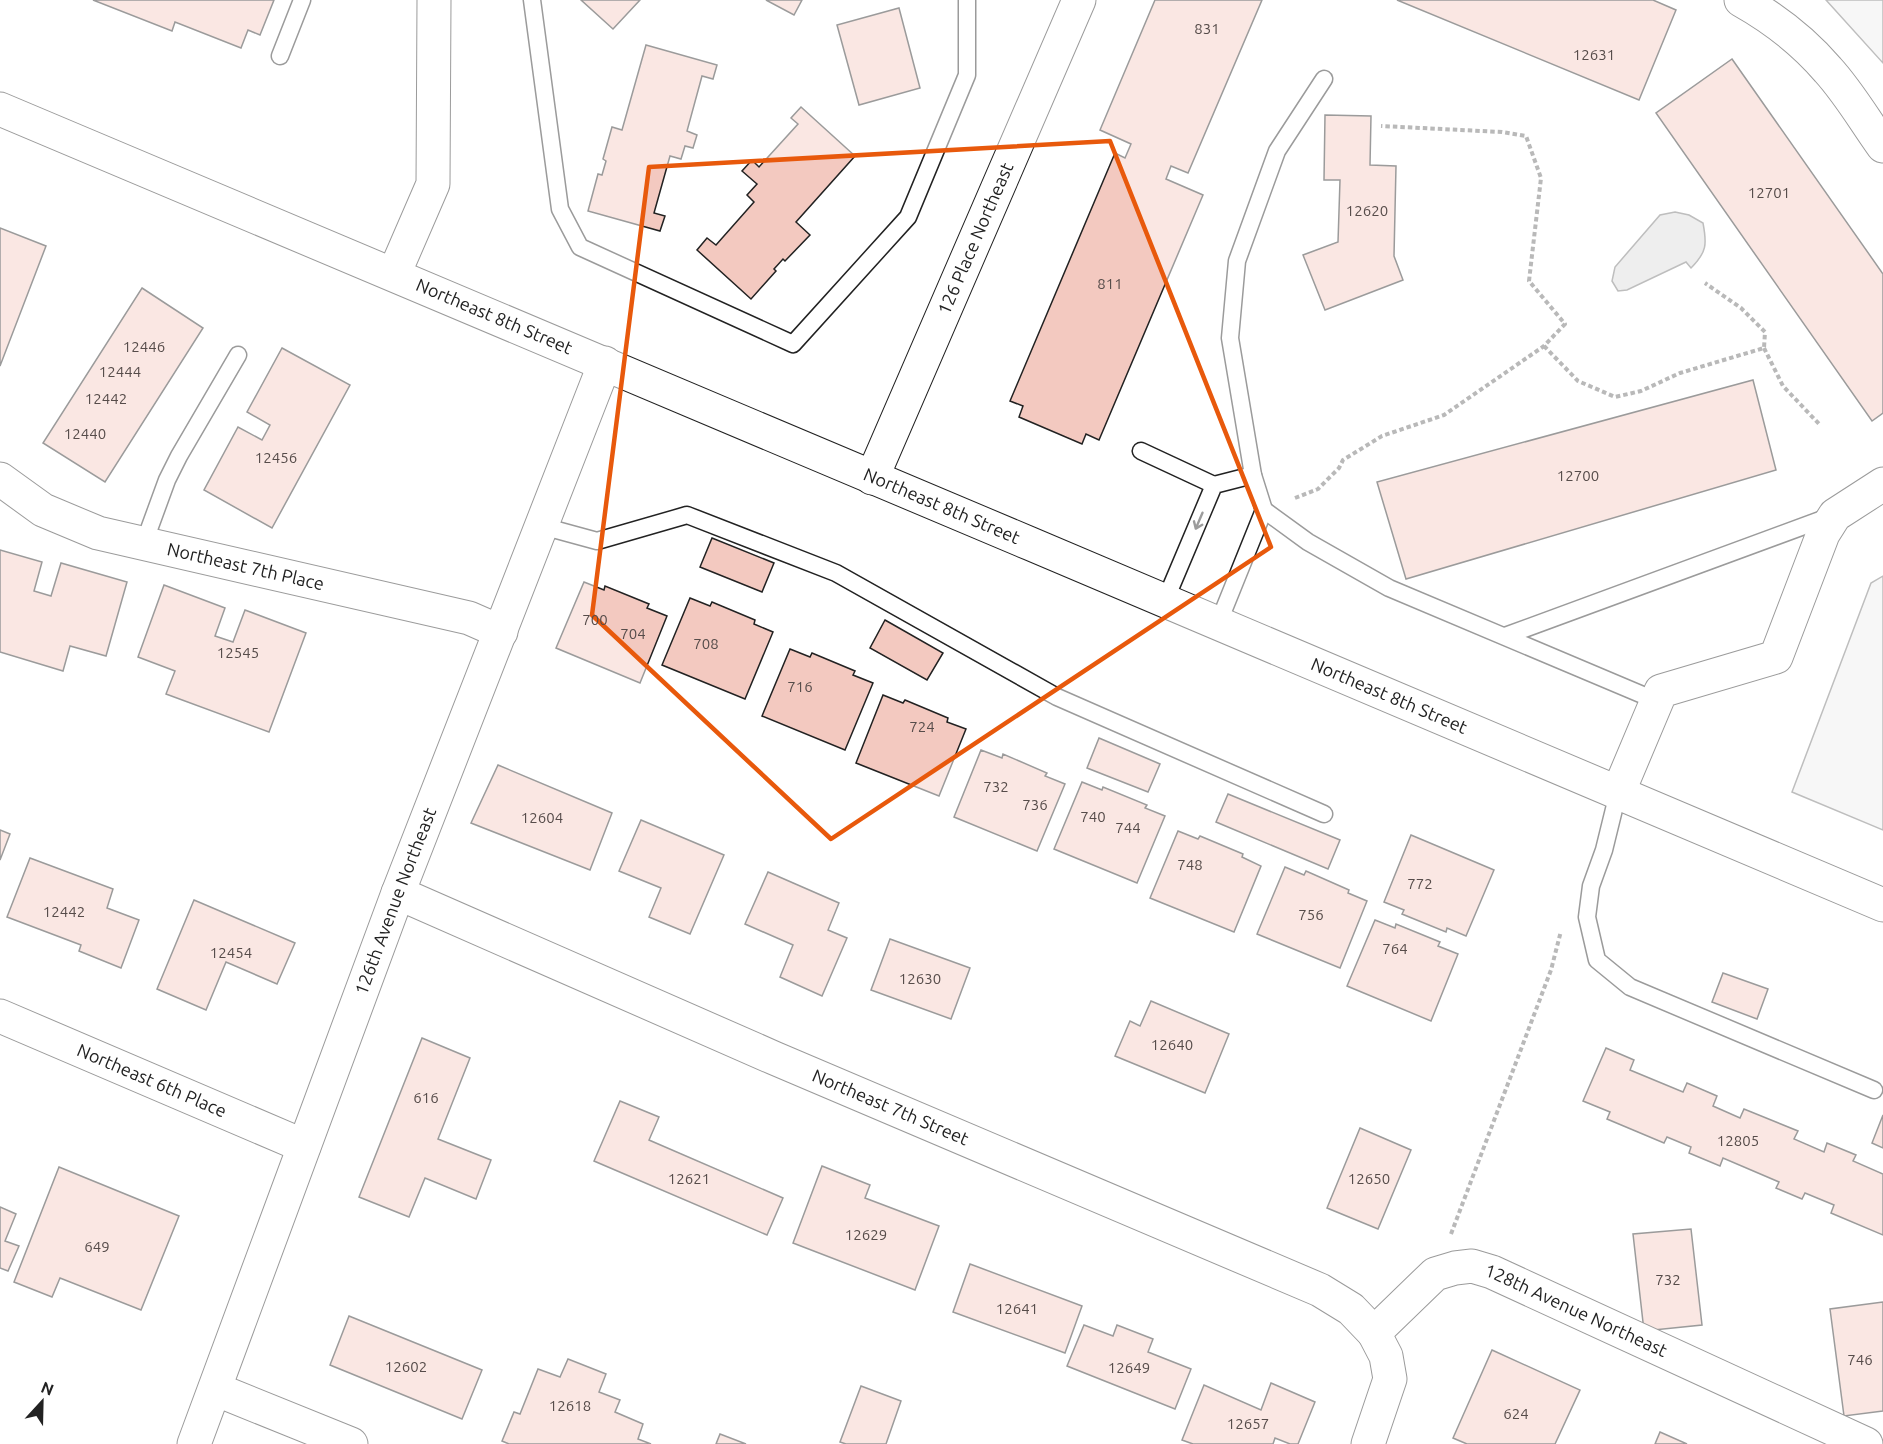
<svg xmlns="http://www.w3.org/2000/svg" width="1883" height="1444" viewBox="0 0 1883 1444" font-family="Ubuntu,sans-serif">
<style>
.green{fill:#eee;stroke:#6f6f6f;stroke-width:1.5}
.water{fill:#d9d9d9;stroke:#6f6f6f;stroke-width:1.5}
.building{fill:#f3c9c0;stroke:#222;stroke-width:1.5}
.lines{fill:none;stroke-linecap:round;stroke-linejoin:round}
.lane-casing{stroke:#222;stroke-width:19}
.street-casing{stroke:#222;stroke-width:35}
.primary-casing{stroke:#222;stroke-width:35}
.path{stroke:#646464;stroke-width:4;stroke-dasharray:4.5 3;stroke-linecap:butt}
.lane{stroke:#fff;stroke-width:16}
.street{stroke:#fff;stroke-width:33}
.primary{stroke:#fff;stroke-width:33}
.oneway{stroke:#9c9c9c}
.marked{fill:none;stroke:#e8590c;stroke-width:4.5;stroke-linejoin:round}
.labels{text-anchor:middle;stroke-width:4.5;stroke-linejoin:round;paint-order:stroke}
.number-label{font-size:15px;fill:#564c4a}
.street-label{font-size:18px;fill:#222;stroke:#fff}
</style>
<rect width="100%" height="100%" fill="#fff"/>
<g class="green">
<polygon points="1826,0 1883,0 1883,63"/>
<polygon points="1883,576 1883,830 1792,792 1871,583"/>
</g>
<path class="water" d="M1675 212 1689 215 1703 223C1707 244 1707 252 1691 268L1686 262 1627 290 1618 291 1612 281 1615 267 1660 215Z"/>
<g class="building">
<polygon points="93,0 274,0 260,35 248,30 241,48 175,22 172,31"/>
<polygon points="581,0 640,0 613,29"/>
<polygon points="766,0 802,0 794,15"/>
<polygon points="1155,0 1262,0 1188,173 1171,166 1166,179 1203,195 1099,440 1086,434 1082,444 1019,417 1023,406 1010,401 1115,153 1125,158 1131,144 1100,130"/>
<polygon points="1397,0 1653,0 1676,10 1639,100"/>
<polygon points="899,8 920,88 859,105 837,25"/>
<polygon points="646,45 717,65 713,79 702,76 687,131 697,135 693,148 685,146 681,159 670,156 654,213 665,216 660,231 588,211 598,174 602,175 606,161 603,159 612,127 622,130"/>
<polygon points="1732,59 1883,274 1883,413 1872,421 1656,113"/>
<polygon points="801,107 855,156 796,222 810,235 785,261 783,259 774,269 776,271 751,299 697,250 707,238 716,245 754,202 747,195 757,184 742,171 752,160 759,167 798,124 791,118"/>
<polygon points="1325,115 1371,116 1370,165 1396,166 1394,256 1403,280 1325,310 1303,255 1338,242 1340,180 1324,180"/>
<polygon points="0,228 46,246 0,366"/>
<polygon points="142,288 203,328 105,482 43,443"/>
<polygon points="282,348 350,385 272,528 204,490 238,427 262,440 270,425 247,412"/>
<polygon points="1753,380 1776,470 1406,579 1377,482"/>
<polygon points="712,538 774,563 762,592 700,567"/>
<polygon points="0,550 42,562 34,591 51,596 61,563 127,582 106,656 70,646 63,671 0,652"/>
<polygon points="584,582 604,590 605,586 649,604 647,608 667,616 640,683 556,648"/>
<polygon points="164,585 225,608 215,636 233,642 245,610 306,633 269,732 166,694 175,671 138,657"/>
<polygon points="690,598 710,606 712,602 755,620 754,624 773,632 745,699 662,665"/>
<polygon points="885,620 943,653 927,680 870,648"/>
<polygon points="790,649 810,657 812,653 855,671 853,675 873,683 845,750 762,716"/>
<polygon points="883,695 903,703 905,700 948,718 947,722 966,729 939,796 856,763"/>
<polygon points="1099,738 1160,764 1148,792 1087,768"/>
<polygon points="981,750 1002,758 1003,754 1047,773 1045,776 1065,784 1037,851 954,817"/>
<polygon points="498,765 612,813 590,870 471,823"/>
<polygon points="1082,782 1102,790 1103,787 1147,805 1145,808 1165,816 1137,883 1054,849"/>
<polygon points="1228,794 1340,840 1328,869 1216,822"/>
<polygon points="641,820 724,855 690,934 649,917 661,888 619,871"/>
<polygon points="0,830 10,834 0,860"/>
<polygon points="1178,831 1198,839 1200,836 1243,854 1242,857 1261,866 1234,932 1150,898"/>
<polygon points="1411,835 1494,870 1466,936 1447,928 1446,932 1402,914 1404,910 1384,902"/>
<polygon points="30,858 113,889 107,908 139,920 121,968 79,951 81,945 7,917"/>
<polygon points="1285,867 1304,875 1306,871 1349,890 1348,893 1367,901 1340,968 1257,934"/>
<polygon points="768,872 839,903 828,930 847,938 822,996 780,977 793,945 745,924"/>
<polygon points="194,900 295,943 277,984 226,962 206,1010 157,989"/>
<polygon points="1375,920 1395,928 1396,924 1440,942 1438,946 1458,954 1431,1021 1347,986"/>
<polygon points="890,939 970,968 951,1019 871,990"/>
<polygon points="1723,973 1768,989 1757,1019 1712,1002"/>
<polygon points="1151,1001 1229,1034 1205,1093 1115,1056 1130,1021 1140,1026"/>
<polygon points="422,1038 470,1058 438,1139 491,1160 476,1199 425,1178 409,1217 359,1197"/>
<polygon points="1606,1048 1634,1060 1630,1070 1683,1092 1687,1083 1717,1096 1713,1106 1740,1118 1744,1109 1798,1131 1794,1139 1824,1152 1827,1143 1856,1155 1853,1161 1883,1174 1883,1235 1831,1213 1834,1205 1805,1193 1802,1199 1776,1188 1779,1182 1723,1158 1720,1166 1689,1153 1691,1147 1667,1137 1664,1143 1607,1119 1610,1112 1583,1101"/>
<polygon points="620,1101 659,1117 649,1140 783,1198 767,1235 594,1161"/>
<polygon points="1883,1115 1883,1148 1872,1143"/>
<polygon points="1360,1128 1411,1150 1378,1229 1327,1208"/>
<polygon points="822,1166 870,1185 865,1198 939,1226 915,1290 793,1243"/>
<polygon points="59,1167 179,1216 141,1310 60,1278 52,1297 14,1282"/>
<polygon points="0,1207 16,1214 5,1241 19,1246 8,1271 0,1268"/>
<polygon points="1691,1229 1702,1325 1644,1331 1633,1234"/>
<polygon points="970,1264 1082,1306 1065,1353 953,1312"/>
<polygon points="1883,1302 1883,1411 1844,1416 1830,1309"/>
<polygon points="349,1316 482,1370 462,1419 330,1365"/>
<polygon points="1084,1325 1113,1336 1117,1325 1153,1339 1148,1352 1191,1369 1175,1409 1067,1366"/>
<polygon points="1492,1350 1580,1390 1555,1444 1467,1444 1453,1438"/>
<polygon points="568,1359 606,1374 599,1392 620,1400 615,1412 643,1424 638,1439 651,1444 509,1444 502,1441 514,1412 520,1414 538,1369 560,1377"/>
<polygon points="1271,1383 1315,1402 1298,1444 1290,1444 1275,1438 1273,1444 1193,1444 1182,1440 1204,1385 1261,1410"/>
<polygon points="861,1386 901,1401 886,1444 846,1444 840,1442"/>
<polygon points="1660,1432 1687,1444 1655,1444"/>
<polygon points="720,1434 746,1444 716,1444"/>
</g>
<g class="lines">
<g class="lane-casing">
<g id="lane">
<polyline points="532,0 560,209 580,247 793,344 908,217 967,75 967,0"/>
<polyline points="280,56 302,0"/>
<polyline points="1141,451 1214,485"/>
<polyline points="1264,510 1308,542 1389,588 1657,701"/>
<polyline points="542,526 597,541 687,515 836,573 1057,697 1324,814"/>
<polyline points="144,543 167,480 179,456 238,355"/>
<polyline points="1165,601 1214,485 1253,475"/>
<polyline points="1218,624 1264,510 1253,475 1230,338 1237,261 1277,151 1324,79"/>
<polyline points="1505,636 1831,516"/>
<polyline points="1618,793 1604,850 1591,886 1587,917 1597,960 1630,987 1874,1090"/>
</g>
</g>
<g class="street-casing">
<g id="street">
<path d="M1741 0C1773 18 1804 42 1828 70 1849 93 1865 121 1883 146"/>
<polyline points="394,274 433,184 434,0"/>
<path id="s1" d="M872 478 1079 0"/>
<path id="s2" d="M0 479 43 510 98 533 469 618 501 632"/>
<polyline points="1618,793 1661,691 1776,657 1823,534 1835,515 1883,484"/>
<path id="s3" d="M398 893 774 1058 1320 1290 1351 1309 1374 1333"/>
<path id="s4" d="M0 1016 304 1146"/>
<polyline points="215,1389 351,1444"/>
<path id="s5" d="M194 1444 398 893 605 363"/>
<path id="s6" d="M1368 1444 1390 1379 1386 1356 1374 1333 1435 1274 1455 1268 1472 1266 1492 1272 1866 1444"/>
</g>
</g>
<g class="primary-casing">
<g id="primary">
<path id="s7" d="M0 109C629 372 1255 640 1883 905"/>
</g>
</g>
<g class="path">
<polyline points="1544,346 1578,381 1615,397 1641,391 1680,373 1764,348 1765,332 1741,308 1705,283"/>
<polyline points="1764,348 1783,386 1820,425"/>
<polyline points="1295,498 1318,489 1339,468 1343,460 1382,436 1444,415 1544,346 1565,324 1529,281 1541,178 1526,136 1502,132 1381,126"/>
<polyline points="1451,1234 1551,970 1561,931"/>
</g>
<use href="#lane" class="lane"/>
<use href="#street" class="street"/>
<use href="#primary" class="primary"/>
</g>
<defs><path id="oneway-shaft" d="M-6 0H5M1.5-3L5.5 0L1.5 3" fill="none" stroke-width="1.6" stroke-linecap="round" stroke-linejoin="round" transform="scale(1.5)"/></defs>
<use class="oneway" href="#oneway-shaft" transform="translate(1199 521) rotate(113)"/>
<path d="M0 0H1883V1444H0ZM1110 141 1271 547 831 839 592 615 649 167Z" fill="#fff" fill-opacity=".55" fill-rule="evenodd"/>
<path class="marked" d="M1110 141 1271 547 831 839 592 615 649 167Z"/>
<g class="labels">
<g class="number-label">
<text x="1207" y="34">831</text>
<text x="1594" y="60">12631</text>
<text x="1769" y="198">12701</text>
<text x="1367" y="216">12620</text>
<text x="1110" y="289">811</text>
<text x="144" y="352">12446</text>
<text x="120" y="377">12444</text>
<text x="106" y="404">12442</text>
<text x="85" y="439">12440</text>
<text x="276" y="463">12456</text>
<text x="1578" y="481">12700</text>
<text x="595" y="625">700</text>
<text x="633" y="639">704</text>
<text x="706" y="649">708</text>
<text x="238" y="658">12545</text>
<text x="800" y="692">716</text>
<text x="922" y="732">724</text>
<text x="996" y="792">732</text>
<text x="1035" y="810">736</text>
<text x="1093" y="822">740</text>
<text x="542" y="823">12604</text>
<text x="1128" y="833">744</text>
<text x="1190" y="870">748</text>
<text x="1420" y="889">772</text>
<text x="64" y="917">12442</text>
<text x="1311" y="920">756</text>
<text x="1395" y="954">764</text>
<text x="231" y="958">12454</text>
<text x="920" y="984">12630</text>
<text x="1172" y="1050">12640</text>
<text x="426" y="1103">616</text>
<text x="1738" y="1146">12805</text>
<text x="689" y="1184">12621</text>
<text x="1369" y="1184">12650</text>
<text x="866" y="1240">12629</text>
<text x="97" y="1252">649</text>
<text x="1668" y="1285">732</text>
<text x="1017" y="1314">12641</text>
<text x="1860" y="1365">746</text>
<text x="406" y="1372">12602</text>
<text x="1129" y="1373">12649</text>
<text x="570" y="1411">12618</text>
<text x="1516" y="1419">624</text>
<text x="1248" y="1429">12657</text>
</g>
<g class="street-label">
<text dy="6" stroke="none"><textPath href="#s1" startOffset="261">126 Place Northeast</textPath></text>
<text dy="6" stroke="none"><textPath href="#s7" startOffset="536">Northeast 8th Street</textPath></text>
<text dy="6" stroke="none"><textPath href="#s7" startOffset="1022">Northeast 8th Street</textPath></text>
<text dy="6" stroke="none"><textPath href="#s2" startOffset="264">Northeast 7th Place</textPath></text>
<text dy="6" stroke="none"><textPath href="#s7" startOffset="1508">Northeast 8th Street</textPath></text>
<text dy="6" stroke="none"><textPath href="#s5" startOffset="579">126th Avenue Northeast</textPath></text>
<text dy="6" stroke="none"><textPath href="#s4" startOffset="165">Northeast 6th Place</textPath></text>
<text dy="6" stroke="none"><textPath href="#s3" startOffset="537">Northeast 7th Street</textPath></text>
<text dy="6" stroke="none"><textPath href="#s6" startOffset="354">128th Avenue Northeast</textPath></text>
</g>
</g>
<g transform="translate(42 1402) rotate(22)" stroke="#ffffff" stroke-width="4.5" paint-order="stroke">
<path d="M0-4.5L10 22L0 15L-10 22Z" fill="#222222"/>
<text y="-9" font-size="16" font-weight="bold" text-anchor="middle" fill="#222222">N</text>
</g>
</svg>
